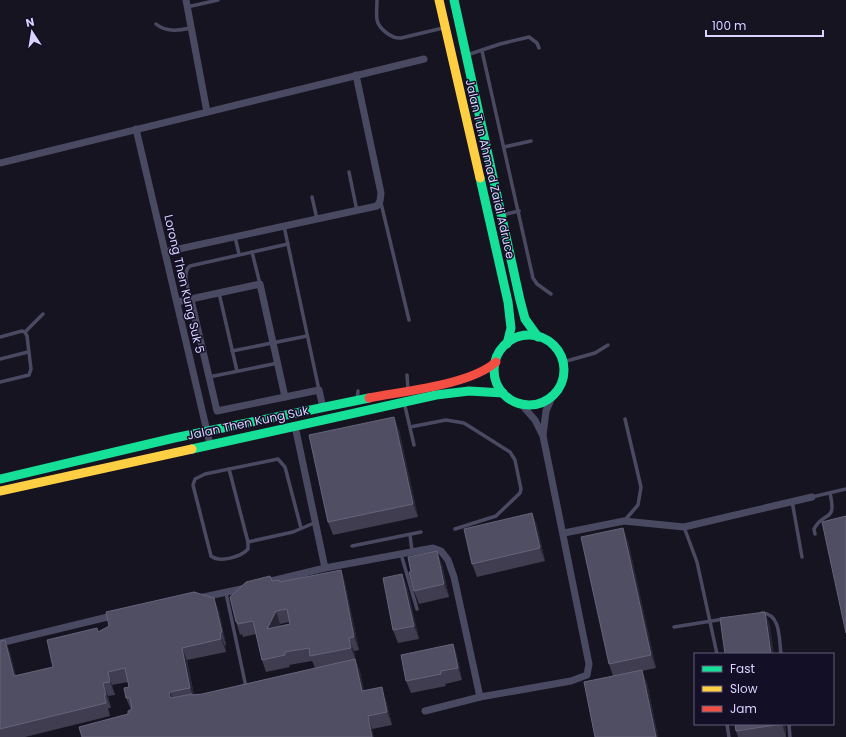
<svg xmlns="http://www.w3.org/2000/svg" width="846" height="737" viewBox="0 0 846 737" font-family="Poppins,sans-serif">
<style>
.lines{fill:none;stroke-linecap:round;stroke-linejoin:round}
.lane{stroke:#4a4962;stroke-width:3.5}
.street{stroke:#4a4962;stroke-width:7}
.fast{stroke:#16e098;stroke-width:9}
.slow{stroke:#ffcf43;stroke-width:9}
.jam{stroke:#f24e42;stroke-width:9}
.wall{fill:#403d50;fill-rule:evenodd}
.shaded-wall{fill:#282635}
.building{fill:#504e63;stroke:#66637b;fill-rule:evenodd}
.labels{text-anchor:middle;stroke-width:3;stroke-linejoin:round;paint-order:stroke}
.street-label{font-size:12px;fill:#d9d4ff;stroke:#130f26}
</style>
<rect width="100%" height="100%" fill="#161421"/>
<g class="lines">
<g class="lane">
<path d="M377 0C377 6 376 14 377 20 379 29 392 39 401 38L443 28"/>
<polyline points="187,7 218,0"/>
<path d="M156 24C165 32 178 31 190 28"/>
<polyline points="482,51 533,278 537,284 551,294"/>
<polyline points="467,55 500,44 529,37 537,43 539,48"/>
<polyline points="504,147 531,141"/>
<polyline points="349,172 357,211"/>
<polyline points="312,197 317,219"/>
<polyline points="381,203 409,320"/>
<polyline points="502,215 519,211"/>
<polyline points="284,226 319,390"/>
<polyline points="235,237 239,254"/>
<polyline points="252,252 260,284"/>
<polyline points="219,293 237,371"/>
<path d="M191 300C189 290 181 273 190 266L288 244"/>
<polyline points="25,332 43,314"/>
<polyline points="0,337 22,331 25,332 27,336 31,369 29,375 0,382"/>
<polyline points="232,351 307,336"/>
<polyline points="0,359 28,352"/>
<polyline points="563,362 595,353 608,345"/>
<polyline points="407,375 408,389"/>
<polyline points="209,377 278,363"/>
<polyline points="357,400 358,391"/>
<polyline points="404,402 414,445"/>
<polyline points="410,427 446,420 464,423 510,452 515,460 521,489 520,493 496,516 455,529"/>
<polyline points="229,469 248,542 293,532 314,523"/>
<polyline points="812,497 846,489"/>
<polyline points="792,501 802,557"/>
<polyline points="625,520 638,505 641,487 625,419"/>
<polyline points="684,527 697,562 717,654"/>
<path d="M815 534 814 529C824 510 837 524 830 493"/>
<polyline points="410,535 412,551"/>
<path d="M248 542V549C241 557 220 563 211 556L193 485 195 479 205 474 278 459 285 467 301 528"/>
<polyline points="352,546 421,532"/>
<polyline points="401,554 417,609"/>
<polyline points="226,593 246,687"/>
<path d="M762 613C781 614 779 639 781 654"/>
<polyline points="674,627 724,619"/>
<polyline points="727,724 729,737"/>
<polyline points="789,724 790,737"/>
</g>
<g class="street">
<polyline points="186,0 207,112"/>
<polyline points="136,129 210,444"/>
<polyline points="0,163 424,59"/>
<polyline points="165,252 377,206 380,201 381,193 356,75"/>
<polyline points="191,300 217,411 319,390 323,408"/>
<polyline points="177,302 260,284 285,397"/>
<polyline points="295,426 325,568"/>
<polyline points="543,435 546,411 552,397"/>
<polyline points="564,533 624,521 684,527 812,497"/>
<polyline points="263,583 325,568 433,548 441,551 448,560 454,577 480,697"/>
<polyline points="199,598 246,588"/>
<polyline points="0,643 116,615"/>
<polyline points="425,711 480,697 571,681 587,675 589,664 543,436 535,420 521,404"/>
</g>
<g class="fast">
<polyline points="454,0 520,300 525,319 538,337"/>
<polyline points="480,178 508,302 511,328 507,344"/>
<circle cx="529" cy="370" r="35"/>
<polyline points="192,449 436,395 469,391 503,393"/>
<polyline points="0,479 174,438 369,398"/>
</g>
<g class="slow">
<polyline points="439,0 480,178"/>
<polyline points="0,491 192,449"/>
</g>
<path class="jam" d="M369 398C404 391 470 385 496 362"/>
</g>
<g class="wall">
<polygon points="399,430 418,517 333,535 328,522"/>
<polygon points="532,513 537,526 545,561 477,577 472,564"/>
<polygon points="628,541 656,668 642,671 647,683 658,737 595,737 613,676 609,664"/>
<polygon points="442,564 449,597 419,604 414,591"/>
<path d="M341 570 345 583 359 650 354 651 356 661 360 672 364 691 386 700 392 725 372 729 128 714 131 710 126 698 129 687 128 682 112 685 115 695 108 696 111 708H108L110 716 25 737H0V641L5 640 10 653 16 676 53 667 98 632 219 611 226 645 225 646 226 652 187 660 194 695 202 694 315 668 312 661 289 665 290 667 266 672 262 660 256 634 243 637 242 634 240 635 236 622 272 581 280 582ZM289 622 290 624 279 626 280 624Z"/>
<polygon points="402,574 407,587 419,639 398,643 393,630"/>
<polygon points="453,644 457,656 462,680 445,684 446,686 411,693 406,681"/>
<polygon points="735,724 785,724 786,737 738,737 736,731"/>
</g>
<g class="shaded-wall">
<polygon points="394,417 399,430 418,517 413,504"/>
<polygon points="532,513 537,526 545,561 540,548"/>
<polygon points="623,528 628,541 656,668 651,655"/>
<polygon points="437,551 442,564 449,597 444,584"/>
<polygon points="341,570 345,583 359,650 354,637"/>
<polygon points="402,574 407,587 419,639 414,626"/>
<polygon points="214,598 219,611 226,645 222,632"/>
<polygon points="276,611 280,624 272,641 267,629"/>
<polygon points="765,612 770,625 774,654 771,654"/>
<polygon points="220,633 225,646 226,652 221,639"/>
<polygon points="349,638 354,651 356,661 351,648"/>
<polygon points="5,640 10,653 19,689 14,676"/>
<polygon points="453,644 457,656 462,680 458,668"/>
<polygon points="182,648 187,660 195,701 190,688"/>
<polygon points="355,659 360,672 367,704 362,691"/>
<polygon points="642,670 647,683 658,737 656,737"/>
<polygon points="108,672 112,685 115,695 110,682"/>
<polygon points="103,683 108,696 111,708 106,695"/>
<polygon points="382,687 386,700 392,725 387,712"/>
<polygon points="170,692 175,705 169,695"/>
<polygon points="368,716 372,729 374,737 372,737"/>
<polygon points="782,724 785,724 786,737"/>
</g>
<g class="building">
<polygon points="394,417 413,504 328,522 309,435"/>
<polygon points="532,513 540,548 472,564 464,529"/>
<polygon points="846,516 846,633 822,522"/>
<polygon points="623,528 651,655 609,664 581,537"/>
<polygon points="437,551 444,584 414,591 409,572 411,572 408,557"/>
<path d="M341 570 354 637 349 638 351 648 310 656 309 648 285 652V655L262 660 253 621 238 624 237 622H236L230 597 246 582 270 576 272 581 279 580 280 582ZM287 609 290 624 267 629 276 611Z"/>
<polygon points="402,574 414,626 393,630 383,578"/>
<polygon points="194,592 214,598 222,632 220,633 221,639 182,648 190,688 170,692 169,695 171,698 192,694 192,695 202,694 355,659 362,691 382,687 387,712 368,716 372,737 82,737 79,727 128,714 128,711 132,709 130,698 126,698 124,688 129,687 125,668 108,672 110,682 103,683 106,695 104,695 106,703 0,729 0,641 5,640 14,676 53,667 47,640 97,628 98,632 109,626 106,612"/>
<polygon points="765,612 771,654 725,654 720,618"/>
<polygon points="453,644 458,668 441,671 441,674 406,681 401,655"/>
<polygon points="642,670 656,737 595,737 584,682"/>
<polygon points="735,724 782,724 736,731"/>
</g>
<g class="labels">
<g class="street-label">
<text transform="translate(490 169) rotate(77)" y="4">Jalan Tun Ahmad Zaidi Adruce</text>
<text transform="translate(184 284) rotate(77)" y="4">Lorong Then Kung Suk 5</text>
<text transform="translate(248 423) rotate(-12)" y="4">Jalan Then Kung Suk</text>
</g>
</g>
<rect x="694" y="653" width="140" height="72" fill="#130f26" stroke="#625e7d"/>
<rect x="702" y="666" width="20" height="6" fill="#16e098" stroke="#625e7d"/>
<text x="730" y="673" font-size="12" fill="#d9d4ff">Fast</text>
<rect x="702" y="686" width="20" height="6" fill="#ffcf43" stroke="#625e7d"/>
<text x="730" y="693" font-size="12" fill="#d9d4ff">Slow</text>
<rect x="702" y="706" width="20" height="6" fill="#f24e42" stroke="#625e7d"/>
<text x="730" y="713" font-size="12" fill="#d9d4ff">Jam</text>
<g transform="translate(32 32) rotate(348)" stroke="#130f26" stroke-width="3" paint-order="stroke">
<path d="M0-3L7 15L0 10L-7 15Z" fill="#d9d4ff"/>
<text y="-6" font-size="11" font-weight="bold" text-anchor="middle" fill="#d9d4ff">N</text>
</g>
<path d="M706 30v6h117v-6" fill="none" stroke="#d9d4ff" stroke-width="2"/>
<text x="712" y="30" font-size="12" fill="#d9d4ff" stroke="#130f26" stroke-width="3" paint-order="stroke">100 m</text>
</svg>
